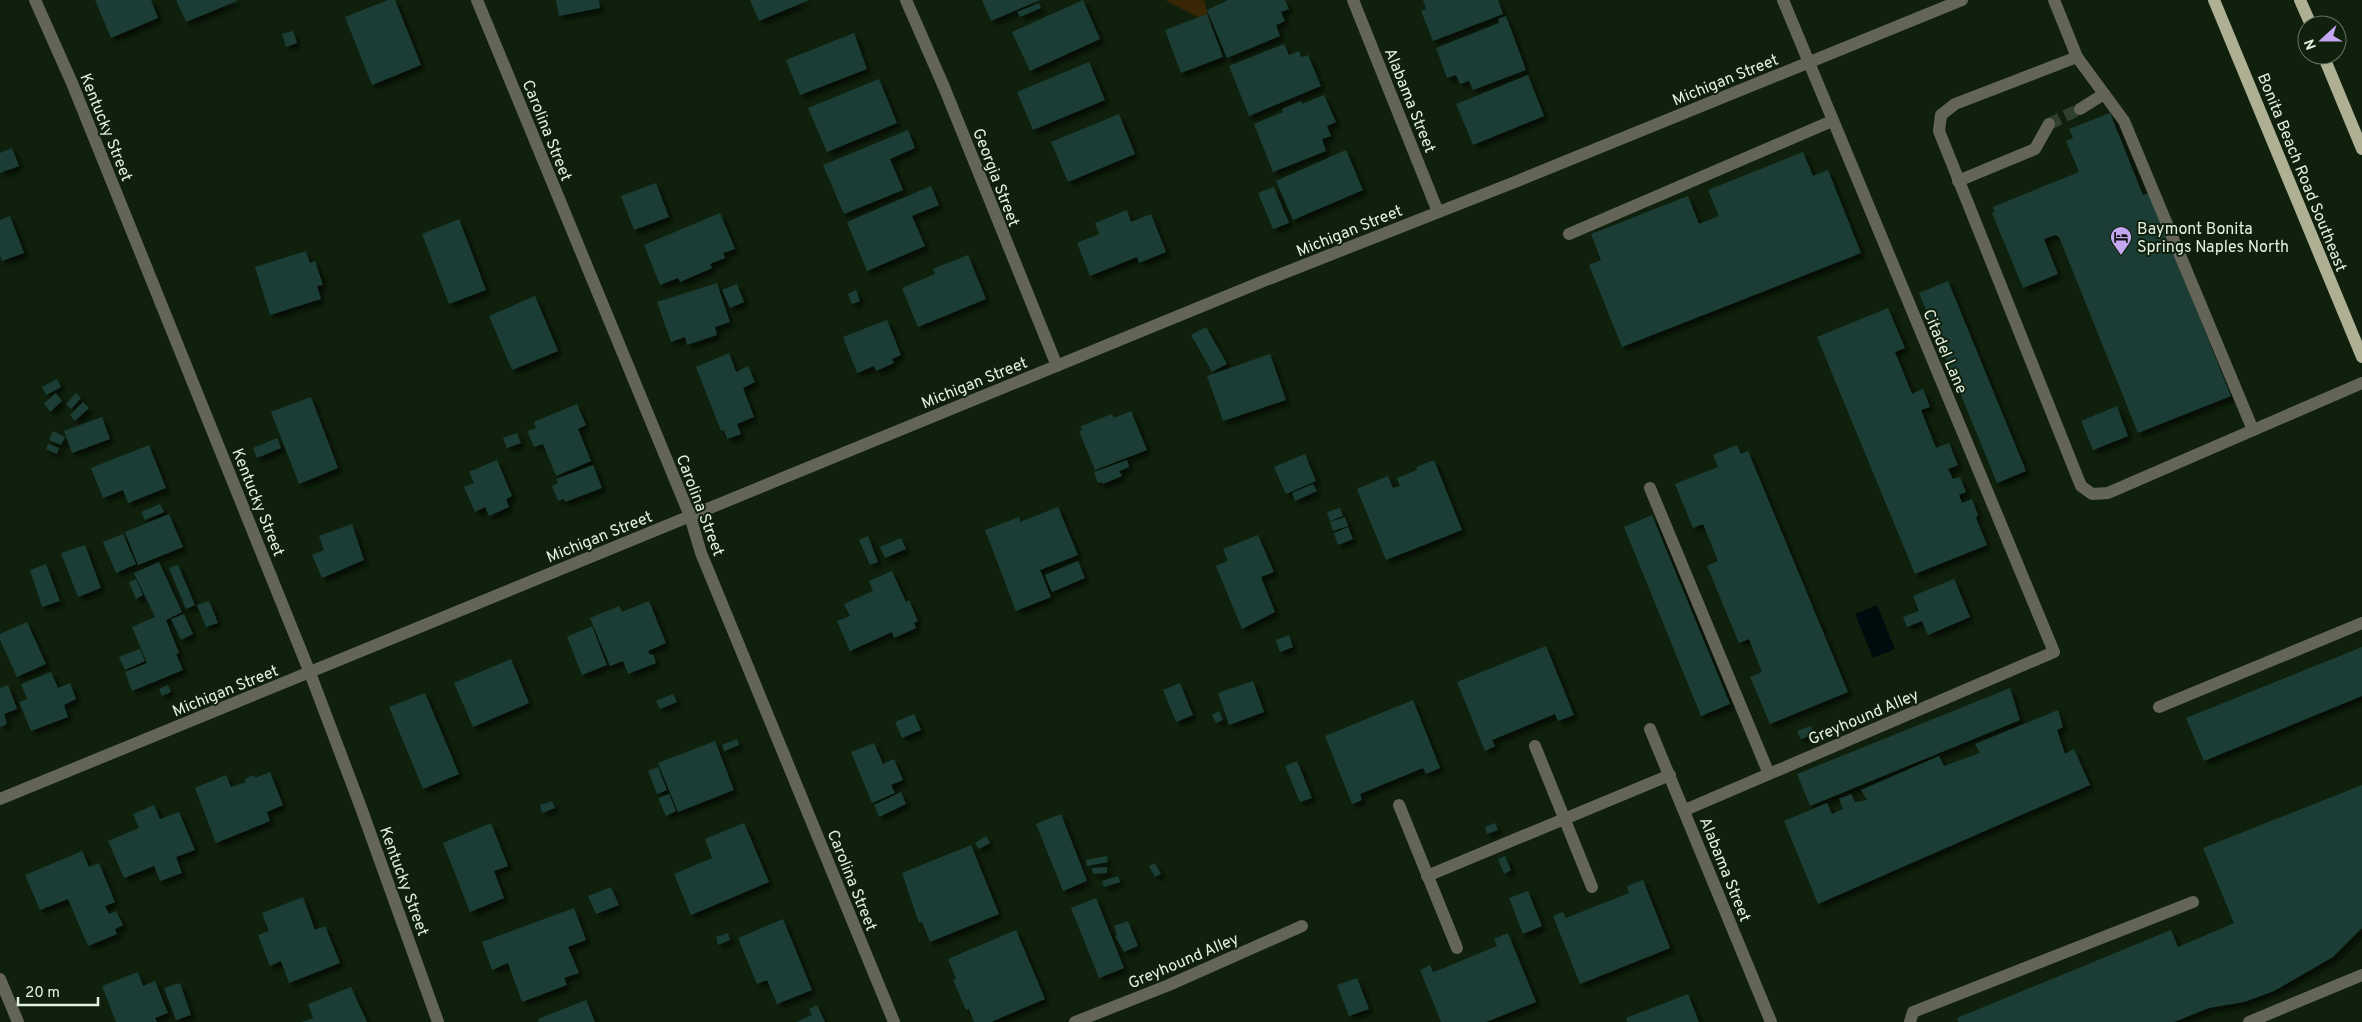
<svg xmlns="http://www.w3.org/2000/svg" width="2362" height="1022" viewBox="0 0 2362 1022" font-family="Overpass,sans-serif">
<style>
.green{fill:#392604}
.water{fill:#000b0d}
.building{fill:#1b3e35;filter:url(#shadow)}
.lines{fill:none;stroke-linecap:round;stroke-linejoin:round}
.minor-tunnel{stroke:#2f402c;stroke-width:12;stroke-dasharray:12 6;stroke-linecap:butt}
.minor{stroke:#646457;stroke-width:12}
.major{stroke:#aeaf93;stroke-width:12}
.labels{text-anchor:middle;stroke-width:4;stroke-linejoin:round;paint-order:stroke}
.street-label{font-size:16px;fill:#e4f0e2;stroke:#0f210c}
.poi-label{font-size:16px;fill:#e4f0e2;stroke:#0f210c;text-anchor:start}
</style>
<defs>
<filter id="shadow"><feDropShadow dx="4.5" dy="4.5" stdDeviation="2.5" flood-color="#0009"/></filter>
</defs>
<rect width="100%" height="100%" fill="#0f210c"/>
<polygon class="green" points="1165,0 1204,0 1209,21 1205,21"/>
<polygon class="water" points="1877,605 1895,649 1873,658 1855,614"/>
<g class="building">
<polygon points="95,0 151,0 158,18 111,38"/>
<polygon points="176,0 236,0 237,1 186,22"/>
<polygon points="388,0 395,0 421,65 372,85 345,17"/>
<polygon points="556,0 599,0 600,8 559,16"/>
<polygon points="750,0 809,0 759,21"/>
<polygon points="982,0 1040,0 991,21"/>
<polygon points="1083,0 1100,39 1030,71 1012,32"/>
<polygon points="1228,0 1285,0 1289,9 1281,12 1285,21 1276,25 1280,36 1227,58 1207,10"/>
<polygon points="1423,0 1498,0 1503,14 1433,41 1421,11 1426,9"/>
<polygon points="1039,3 1041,8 1020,17 1017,12"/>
<polygon points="1207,14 1223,57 1181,73 1165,30"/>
<polygon points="1506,16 1526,70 1473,90 1469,81 1460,84 1456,75 1447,78 1436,48 1499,23 1498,19"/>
<polygon points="293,31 297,43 286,47 282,34"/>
<polygon points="854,33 867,69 800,95 786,60"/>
<polygon points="1284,44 1289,55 1299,51 1301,57 1308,55 1321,86 1249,116 1229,66"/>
<polygon points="1089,62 1105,100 1033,130 1017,92"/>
<polygon points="1528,75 1544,116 1473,145 1456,104"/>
<polygon points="879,79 897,123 827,152 808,108"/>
<polygon points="1324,95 1336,122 1327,126 1331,136 1322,139 1326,151 1273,172 1254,124 1283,112 1282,109 1301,101 1302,104"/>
<polygon points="2110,113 2143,195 2149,193 2231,396 2138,433 2059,237 2055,235 2044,239 2058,274 2023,288 1992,213 1995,212 1993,207 2079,172 2066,141 2073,138 2069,129"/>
<polygon points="1119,114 1135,154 1068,182 1051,142"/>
<polygon points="908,130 915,148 890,159 903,190 844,214 823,165"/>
<polygon points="12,148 19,166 0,173 0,153"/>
<polygon points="1346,150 1363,190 1293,220 1276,181"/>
<polygon points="1803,152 1813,176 1828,170 1861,253 1622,347 1589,265 1601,260 1591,234 1688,196 1699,224 1719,216 1708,190"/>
<polygon points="656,183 669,217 634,230 621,196"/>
<polygon points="931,186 939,205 912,216 925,246 867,271 847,222"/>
<polygon points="1274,187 1289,223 1273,229 1258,193"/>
<polygon points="1127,210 1131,222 1151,214 1166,252 1139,263 1137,257 1090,276 1077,243 1099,234 1095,223"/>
<polygon points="720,213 735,249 723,253 725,258 710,264 712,268 680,282 678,278 660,285 644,245"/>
<polygon points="10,216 24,253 2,261 0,255 0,220"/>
<polygon points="459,219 486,290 449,304 422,234"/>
<polygon points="306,251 310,263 315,261 323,285 317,286 321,299 270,315 255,267"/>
<polygon points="968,255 986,299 918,327 902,288 935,274 933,269"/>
<polygon points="1948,281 2026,471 1997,483 1919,293"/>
<polygon points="717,283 730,322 715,327 717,335 687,345 685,337 671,342 657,302"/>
<polygon points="737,284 744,302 730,308 722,290"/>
<polygon points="856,290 860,301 852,304 848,294"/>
<polygon points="535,296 558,351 512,370 489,316"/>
<polygon points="1888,308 1905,348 1895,352 1912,394 1923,389 1930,407 1921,410 1936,448 1949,443 1958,465 1948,469 1953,479 1960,477 1966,492 1959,495 1962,503 1972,499 1978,515 1976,518 1987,545 1915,574 1817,337"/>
<polygon points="887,320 901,355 892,359 894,363 876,371 874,366 857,373 843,337"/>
<polygon points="1206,327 1227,364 1212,372 1191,335"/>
<polygon points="729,353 736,372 748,366 755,382 743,388 754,417 737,424 741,434 727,439 724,430 721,431 696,367"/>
<polygon points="1270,354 1286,400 1223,421 1207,376"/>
<polygon points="57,379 61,387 46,395 42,387"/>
<polygon points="56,393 62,401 50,412 44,403"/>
<polygon points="76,393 81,398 71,409 66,404"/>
<polygon points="311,397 338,468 299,484 271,412"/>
<polygon points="83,402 89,408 75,421 70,415"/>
<polygon points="577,404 586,425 578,429 591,461 556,476 543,444 534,447 527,431 536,428 534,422"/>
<polygon points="2117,406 2128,436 2093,450 2081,421"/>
<polygon points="1131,411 1147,450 1095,470 1079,431 1082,430 1081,426 1112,414 1114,418"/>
<polygon points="102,417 110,439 72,453 64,431"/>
<polygon points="53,431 65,437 61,445 49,440"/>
<polygon points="517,433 521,443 507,448 503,438"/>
<polygon points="277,438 281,448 257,458 253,448"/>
<polygon points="48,444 59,448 57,454 46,449"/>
<polygon points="149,445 166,488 128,503 123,490 103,498 91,468"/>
<polygon points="1737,445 1741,454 1748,451 1848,692 1770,724 1750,677 1762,672 1749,639 1739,643 1707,566 1718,561 1703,524 1693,528 1675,484 1718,467 1713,455"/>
<polygon points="1305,454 1316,481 1286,494 1274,467"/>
<polygon points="497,460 512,496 506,499 509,507 489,516 485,507 475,512 464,487 474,483 469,472"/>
<polygon points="1127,460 1129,467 1119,471 1122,476 1103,484 1102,482 1098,483 1094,472"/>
<polygon points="1434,460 1462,530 1386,560 1357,489 1388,476 1393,488 1400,486 1397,478 1417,470 1416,467"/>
<polygon points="593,465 602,488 565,502 564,499 558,501 552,486 558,483 556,479"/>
<polygon points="1313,484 1317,491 1295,501 1292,493"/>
<polygon points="160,504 164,512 145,520 141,512"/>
<polygon points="1058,507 1078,555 1040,570 1051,597 1016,611 985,530 1019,517 1020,522"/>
<polygon points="1340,508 1343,516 1330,521 1327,512"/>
<polygon points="169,514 183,547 138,565 125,532"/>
<polygon points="1652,515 1730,704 1701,716 1624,527"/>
<polygon points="1345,517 1348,526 1333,531 1330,522"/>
<polygon points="352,524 364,560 322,578 312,555 324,550 319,536"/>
<polygon points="1348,527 1353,539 1338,545 1334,533"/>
<polygon points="123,534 136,564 116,573 103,542"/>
<polygon points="1258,535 1274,572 1261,577 1275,612 1242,629 1216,566 1228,561 1223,549"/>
<polygon points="868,536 878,562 870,565 859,540"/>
<polygon points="901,538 906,549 885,558 880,547"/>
<polygon points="85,545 101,588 78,597 61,553"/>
<polygon points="1078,561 1085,578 1052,592 1045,575"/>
<polygon points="159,562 182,612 166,620 179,653 176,654 183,670 132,691 125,672 147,663 132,627 155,617 134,573"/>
<polygon points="46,564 60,601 42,607 30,570"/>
<polygon points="178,565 195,605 186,609 169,568"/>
<polygon points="892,571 906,602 909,600 918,621 914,623 916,628 894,638 892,632 850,651 837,621 850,616 844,604 873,591 869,581"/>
<polygon points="136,579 143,595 136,599 129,582"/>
<polygon points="1954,579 1970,617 1928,635 1922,621 1907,627 1903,617 1919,611 1913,596"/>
<polygon points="209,601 218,623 206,627 197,605"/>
<polygon points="649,601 666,643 648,651 650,655 653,654 656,663 628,674 623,661 610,666 590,618 619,606 622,612"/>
<polygon points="184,614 193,634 181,640 171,619"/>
<polygon points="27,622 46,664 17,677 0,640 0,634"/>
<polygon points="592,626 607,665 582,675 567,637"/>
<polygon points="1289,635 1293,647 1280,652 1276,640"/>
<polygon points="1546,646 1574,715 1558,721 1555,714 1492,740 1495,746 1485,751 1457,682"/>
<polygon points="2362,647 2362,696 2204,761 2186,718"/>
<polygon points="140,649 145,661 125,670 119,657"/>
<polygon points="511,659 529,703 473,727 454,683"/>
<polygon points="51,672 58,688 70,683 76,699 64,705 68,717 31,731 19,702 27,699 21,684"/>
<polygon points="1253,681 1264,712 1229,725 1218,693"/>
<polygon points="1180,683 1193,715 1176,722 1163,690"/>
<polygon points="8,685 17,709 4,714 7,724 0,727 0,688"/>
<polygon points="168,685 171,692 162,696 159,689"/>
<polygon points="2010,688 2020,720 1810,806 1797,774"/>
<polygon points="425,693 459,774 423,789 389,707"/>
<polygon points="673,694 677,702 660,709 656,701"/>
<polygon points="1413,700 1440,768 1426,774 1423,768 1360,794 1362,800 1352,804 1325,736"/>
<polygon points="2058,710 2063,727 2057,730 2065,754 2074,749 2090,785 1818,904 1784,821 1827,803 1832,814 1843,809 1839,799 1851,794 1855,802 1867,800 1861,790 1939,756 1944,766 1980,753 1975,744"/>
<polygon points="1219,711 1223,720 1216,723 1212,715"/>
<polygon points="914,714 921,730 902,738 895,722"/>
<polygon points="1811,726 1814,734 1801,739 1797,731"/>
<polygon points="737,739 739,745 724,751 722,745"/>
<polygon points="715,741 734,790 678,812 658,763"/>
<polygon points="874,743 883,764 894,759 903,780 891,785 895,793 872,803 851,752"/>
<polygon points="1297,761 1312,798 1300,802 1285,766"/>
<polygon points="658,767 667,790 657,794 648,771"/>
<polygon points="270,772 283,805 267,812 270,821 216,843 195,788 226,775 231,787 246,782 245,779 254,775 255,778"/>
<polygon points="2362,785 2362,928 2333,957 2274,991 2244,1002 2209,1008 2174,1022 1958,1022 1957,1018 2171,930 2178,947 2234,923 2203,848"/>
<polygon points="901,792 906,804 879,817 874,805"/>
<polygon points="669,794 676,811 666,816 658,798"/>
<polygon points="552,801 555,808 542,813 540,805"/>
<polygon points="154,805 160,819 179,812 195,850 176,857 182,873 160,881 154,866 124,878 108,841 139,828 133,814"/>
<polygon points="1061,814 1087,881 1063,891 1036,824"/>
<polygon points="491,823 508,866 494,871 504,898 470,912 443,843"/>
<polygon points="744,823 769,882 691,915 674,874 712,858 705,839"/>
<polygon points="1495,823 1498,830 1487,834 1485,827"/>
<polygon points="986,836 990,843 979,849 975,843"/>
<polygon points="971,845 999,914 930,942 922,922 919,923 902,873"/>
<polygon points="82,851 89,867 99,863 115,902 105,906 109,914 116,911 123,925 115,929 117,934 88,946 68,899 40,910 25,875"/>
<polygon points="1107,856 1108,862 1087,866 1086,860"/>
<polygon points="1505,856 1511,870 1504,874 1498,859"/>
<polygon points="1155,863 1161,874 1155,877 1149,866"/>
<polygon points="1107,867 1107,873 1093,874 1092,868"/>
<polygon points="1118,876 1120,882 1104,887 1102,881"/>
<polygon points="1643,880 1670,948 1580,984 1553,916 1563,912 1566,918 1629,893 1627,886"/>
<polygon points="611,887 619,905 596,914 588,896"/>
<polygon points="1528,891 1542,926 1523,934 1509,898"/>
<polygon points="303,897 315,930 325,926 340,963 289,983 281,961 270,966 258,935 269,931 262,913"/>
<polygon points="1096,898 1124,968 1099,978 1071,908"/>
<polygon points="574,908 586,940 568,947 579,973 564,978 567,985 522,1002 508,963 492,970 482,942"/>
<polygon points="783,919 812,990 777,1004 767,980 757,984 738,938"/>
<polygon points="1128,921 1138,946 1124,952 1115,936 1117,935 1114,926"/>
<polygon points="1016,930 1045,999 991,1022 974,1022 969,1009 966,1010 953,980 956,979 948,959"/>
<polygon points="728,933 730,940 718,945 716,937"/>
<polygon points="1508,933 1536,1002 1486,1022 1441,1022 1420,970 1430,965 1433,972 1444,968 1497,946 1494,939"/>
<polygon points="138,972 143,986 155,981 168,1013 155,1018 157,1022 116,1022 102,986"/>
<polygon points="1357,978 1369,1009 1349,1016 1337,985"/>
<polygon points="180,983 191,1015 176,1020 164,988"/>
<polygon points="351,987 367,1022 302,1022 313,1018 308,1004"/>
<polygon points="1688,994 1699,1022 1627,1022 1626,1018"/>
<polygon points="586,1000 595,1022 539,1022 538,1019"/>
<polygon points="817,1005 825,1022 796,1022 812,1015 809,1009"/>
</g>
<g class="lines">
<polyline class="minor-tunnel" points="2049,124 2080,109"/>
<g class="minor">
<polyline points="35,0 72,83 310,673 360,805 438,1022"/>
<polyline points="477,0 690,516 701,553 894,1022"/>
<polyline points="906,0 944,87 1057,366"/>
<polyline points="1353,0 1438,212"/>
<polyline points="2054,0 2077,57 1955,104 1941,115 1939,131 2081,486 2092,494 2108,493 2362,383"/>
<polyline points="2077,57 2124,121 2253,430"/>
<polyline points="2080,109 2104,94"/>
<polyline points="1958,181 2035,149 2049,124"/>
<polyline points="1569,234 1832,121"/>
<polyline points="1650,488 1769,774"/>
<polyline points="2159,707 2362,623"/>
<polyline points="1650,729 1771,1022"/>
<polyline points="1535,746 1592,887"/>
<polyline points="0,799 1261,282 1515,182 1962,0"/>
<polyline points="1399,805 1457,948"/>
<polyline points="1685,810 2054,652 1783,0"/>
<polyline points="1427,876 1670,775"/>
<polyline points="0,979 18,1022"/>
<polyline points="1075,1022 1169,985 1302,926"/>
<polyline points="1910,1022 1913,1012 2193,902"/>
<polyline points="2249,1022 2362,975"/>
</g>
<g class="major">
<polyline points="2214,0 2362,357"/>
<polyline points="2300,0 2311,25"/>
<polyline points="2323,55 2362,149"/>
</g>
</g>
<defs>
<g id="hotel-pin" transform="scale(1.125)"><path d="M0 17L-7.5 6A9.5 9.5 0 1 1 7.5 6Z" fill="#c4a7f1" stroke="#0f210c"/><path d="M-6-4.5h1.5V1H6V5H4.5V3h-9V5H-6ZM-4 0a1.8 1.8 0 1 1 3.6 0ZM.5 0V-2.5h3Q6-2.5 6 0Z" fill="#111"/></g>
</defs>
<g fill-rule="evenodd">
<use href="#hotel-pin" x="2121" y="237"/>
</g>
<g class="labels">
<g class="street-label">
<text transform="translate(1725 79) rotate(-22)" y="6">Michigan Street</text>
<text transform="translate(1411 100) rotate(68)" y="6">Alabama Street</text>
<text transform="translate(107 127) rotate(68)" y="6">Kentucky Street</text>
<text transform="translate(548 130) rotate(68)" y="6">Carolina Street</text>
<text transform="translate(2303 172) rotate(68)" y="6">Bonita Beach Road Southeast</text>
<text transform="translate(997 177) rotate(69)" y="6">Georgia Street</text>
<text transform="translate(1349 230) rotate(-22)" y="6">Michigan Street</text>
<text transform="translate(1946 351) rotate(67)" y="6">Citadel Lane</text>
<text transform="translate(974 382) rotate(-22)" y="6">Michigan Street</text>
<text transform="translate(259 502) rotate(68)" y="6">Kentucky Street</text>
<text transform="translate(701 505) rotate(69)" y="6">Carolina Street</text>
<text transform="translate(599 536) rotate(-22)" y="6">Michigan Street</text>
<text transform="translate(225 690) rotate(-22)" y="6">Michigan Street</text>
<text transform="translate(1863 716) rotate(-23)" y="6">Greyhound Alley</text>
<text transform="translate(1726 869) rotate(68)" y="6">Alabama Street</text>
<text transform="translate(853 880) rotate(68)" y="6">Carolina Street</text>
<text transform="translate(405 881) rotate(70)" y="6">Kentucky Street</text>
<text transform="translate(1183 960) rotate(-23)" y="6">Greyhound Alley</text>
</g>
<g class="poi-label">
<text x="2137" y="234">Baymont Bonita<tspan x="2137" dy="18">Springs Naples North</tspan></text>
</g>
</g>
<g transform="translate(2322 40) rotate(249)"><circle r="24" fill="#0f210c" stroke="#647462"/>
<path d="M0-4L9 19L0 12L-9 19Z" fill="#c4a7f1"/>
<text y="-8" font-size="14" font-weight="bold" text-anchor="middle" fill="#e4f0e2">N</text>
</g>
<path d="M18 997v8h80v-8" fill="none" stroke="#e4f0e2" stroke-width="2.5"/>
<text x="25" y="997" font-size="15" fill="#e4f0e2" stroke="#0f210c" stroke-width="4" paint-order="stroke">20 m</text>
</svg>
